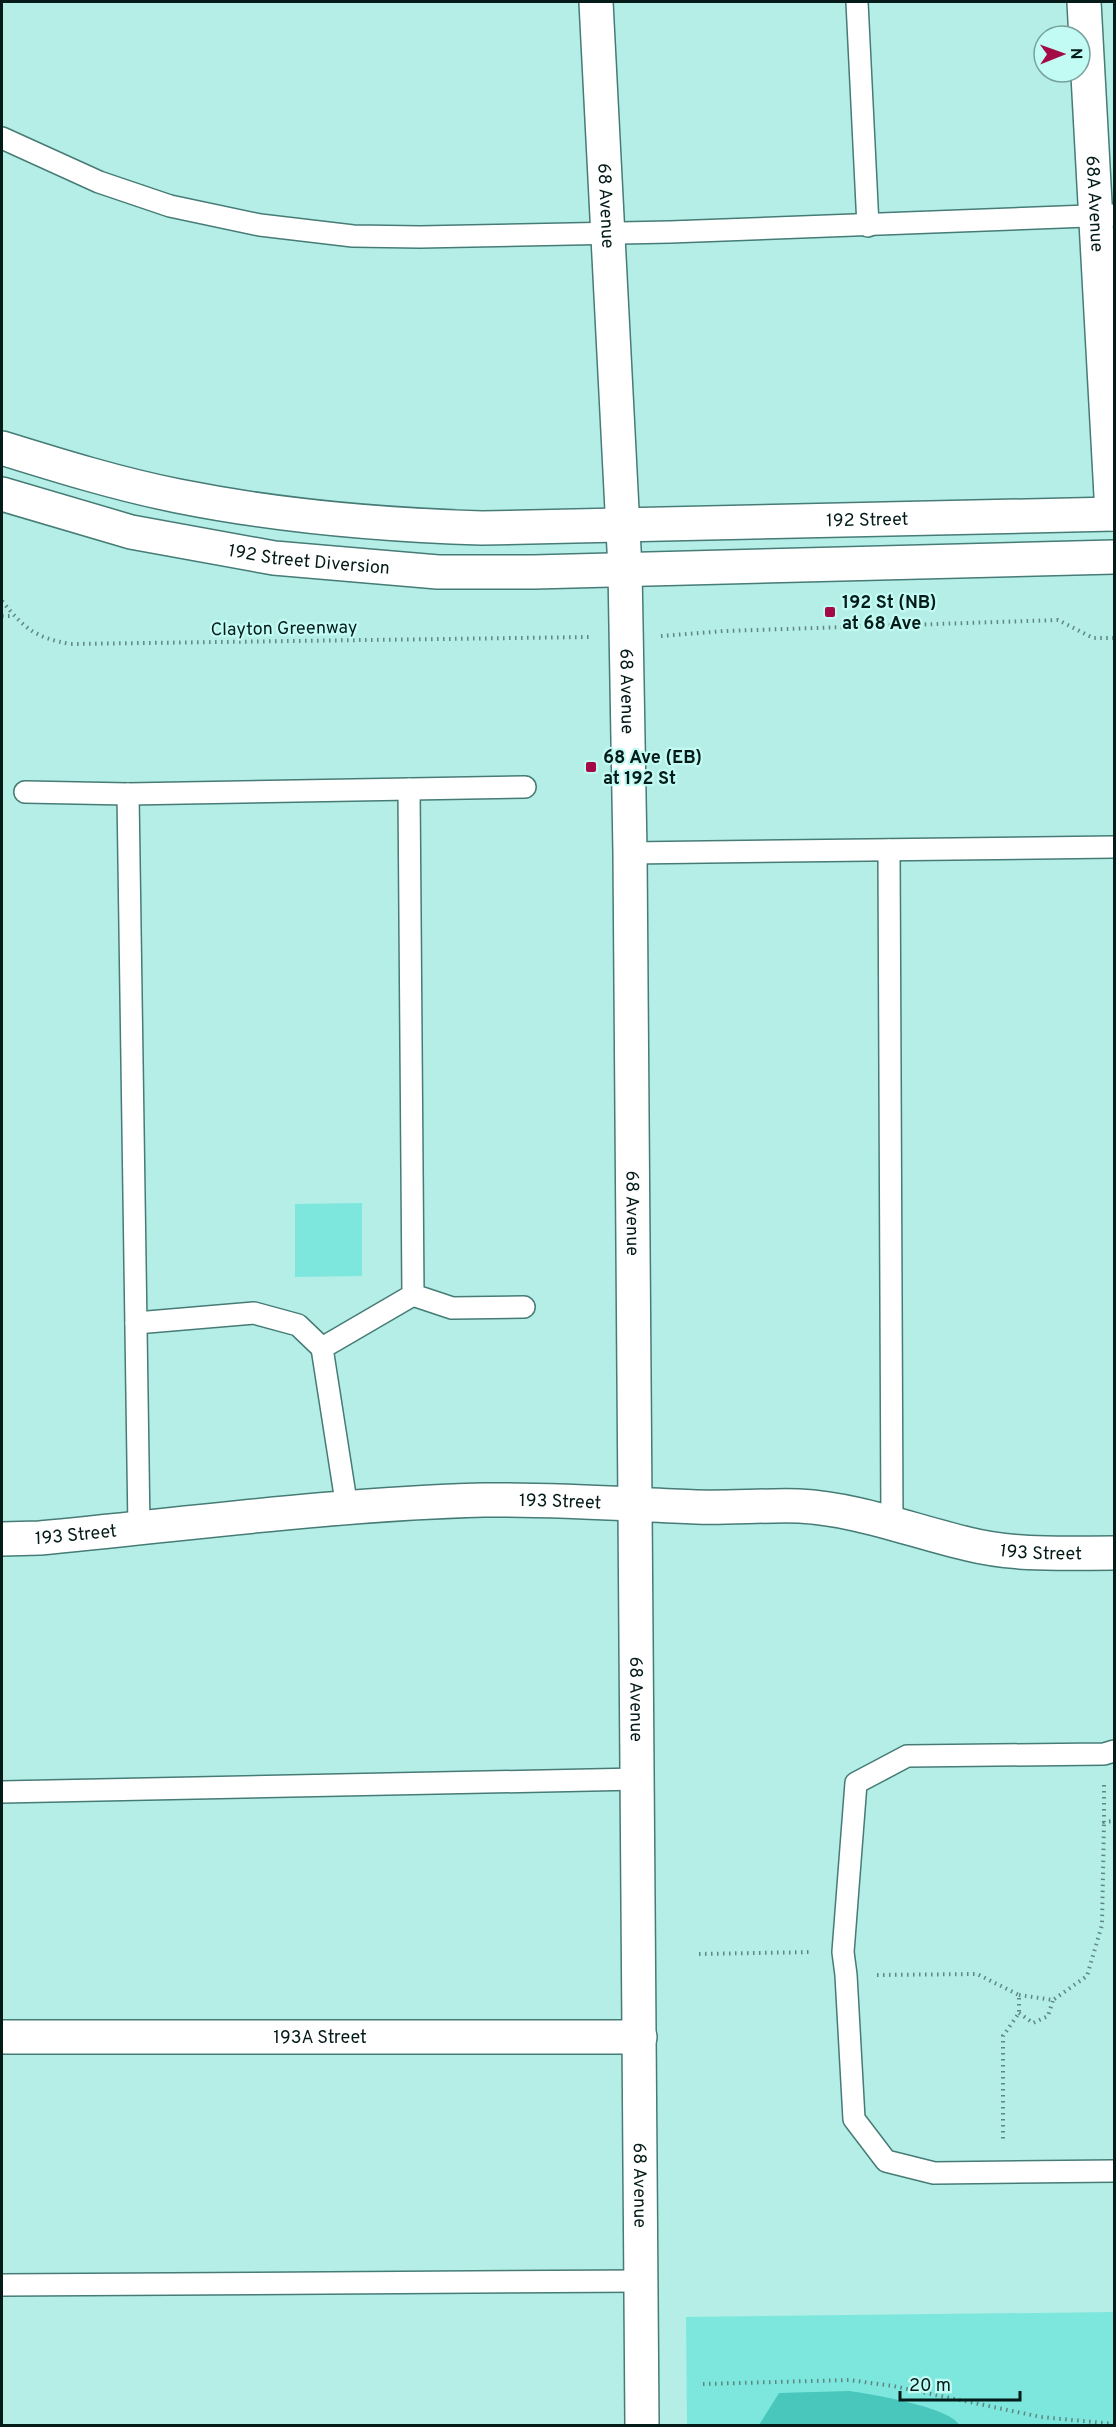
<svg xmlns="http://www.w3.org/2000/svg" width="1116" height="2427" viewBox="0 0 1116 2427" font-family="Overpass,sans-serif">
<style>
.green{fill:#7de7dd}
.forest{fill:#49c7bd}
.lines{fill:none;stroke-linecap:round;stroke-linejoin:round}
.lane-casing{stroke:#467b76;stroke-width:24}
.street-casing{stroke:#467b76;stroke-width:36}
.secondary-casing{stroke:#467b76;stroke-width:36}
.path{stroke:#5e8682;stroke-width:4;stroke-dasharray:1.5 4.5;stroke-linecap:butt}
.lane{stroke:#fff;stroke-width:21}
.street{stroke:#fff;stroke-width:33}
.secondary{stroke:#fff;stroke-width:33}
.poi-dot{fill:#a30a46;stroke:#c2fbf4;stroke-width:2}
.labels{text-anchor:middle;stroke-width:4.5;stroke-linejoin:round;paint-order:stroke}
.street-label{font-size:18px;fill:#041b19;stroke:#c2fbf4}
.poi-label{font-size:18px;font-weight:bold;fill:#041b19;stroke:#c2fbf4;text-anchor:start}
</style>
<rect width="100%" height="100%" fill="#b5eee7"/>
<g class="green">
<polygon points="362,1203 362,1276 295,1277 295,1204"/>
<polygon points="1114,2312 1114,2425 687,2425 686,2317"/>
</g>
<path class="forest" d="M849 2391C870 2394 950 2407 959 2425H759L779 2393Z"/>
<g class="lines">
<g class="lane-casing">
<g id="lane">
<polyline points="857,2 868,226"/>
<polyline points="2,138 99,182 170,206 260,225 353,236 420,237 670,232 1114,215"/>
<polyline points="25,792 128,794 525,787"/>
<polyline points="128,794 139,1529"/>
<polyline points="889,850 892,1522"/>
<polyline points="630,853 1114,847"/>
<polyline points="413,1295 452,1308 524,1307"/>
<polyline points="136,1323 254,1313 298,1325 322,1348"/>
<polyline points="347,1508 322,1348 413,1295 409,789"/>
<polyline points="1114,1751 1104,1754 907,1756 856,1783 843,1952 846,1975 854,2119 886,2161 934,2173 1114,2171"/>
<polyline points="2,1792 638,1779"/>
<polyline points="2,2285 641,2281"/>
</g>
</g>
<g class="street-casing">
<g id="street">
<path id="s1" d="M1084 2 1112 514"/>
<path id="s2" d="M2 1539 40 1538C187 1524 335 1504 484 1500 555 1499 625 1504 696 1507 730 1508 765 1505 799 1506 858 1509 912 1531 968 1544 1016 1556 1066 1553 1114 1553"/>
<path id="s3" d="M2 2037H640"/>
</g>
</g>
<g class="secondary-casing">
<g id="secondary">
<path id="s4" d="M596 2 625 569 630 853 642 2426"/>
<path id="s5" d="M2 448C60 466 118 484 178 496 278 516 381 525 482 528L1114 514"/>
<path id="s6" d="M2 494 131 532 274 558 438 572H534L1114 557"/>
</g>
</g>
<g class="path">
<path d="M2 601C24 628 35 638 71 644L591 637"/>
<polyline points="2,616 14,616"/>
<polyline points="661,636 725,631 1058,620 1093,638 1114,638"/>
<polyline points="1104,1785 1104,1822 1114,1821"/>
<polyline points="699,1954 812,1952"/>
<polyline points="877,1975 977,1974 1019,1995 1019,2013 1003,2036 1003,2141"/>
<polyline points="1019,1995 1053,2000 1087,1976 1102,1925 1104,1822"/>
<polyline points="1019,2013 1033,2023 1048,2016 1053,2000"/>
<polyline points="703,2384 849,2380 893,2386 1041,2417 1114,2424"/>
</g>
<use href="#lane" class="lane"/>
<use href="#street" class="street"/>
<use href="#secondary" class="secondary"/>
</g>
<g class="poi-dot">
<rect x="824" y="606" width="12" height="12" rx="3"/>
<rect x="585" y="761" width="12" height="12" rx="3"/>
</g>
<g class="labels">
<g class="street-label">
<text dy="6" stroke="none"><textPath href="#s1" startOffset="202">68A Avenue</textPath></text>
<text dy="6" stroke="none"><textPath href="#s4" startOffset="204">68 Avenue</textPath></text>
<text dy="6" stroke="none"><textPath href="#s5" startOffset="874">192 Street</textPath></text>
<text dy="6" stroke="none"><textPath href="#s6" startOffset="315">192 Street Diversion</textPath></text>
<text transform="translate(284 628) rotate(-1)" y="6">Clayton Greenway</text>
<text dy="6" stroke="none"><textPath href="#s4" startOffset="690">68 Avenue</textPath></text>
<text dy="6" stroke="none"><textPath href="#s4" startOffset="1212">68 Avenue</textPath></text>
<text dy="6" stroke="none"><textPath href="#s2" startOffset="560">193 Street</textPath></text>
<text dy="6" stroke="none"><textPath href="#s2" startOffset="74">193 Street</textPath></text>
<text dy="6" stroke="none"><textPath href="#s2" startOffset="1046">193 Street</textPath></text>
<text dy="6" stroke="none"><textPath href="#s4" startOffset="1698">68 Avenue</textPath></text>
<text dy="6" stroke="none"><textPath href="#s3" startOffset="318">193A Street</textPath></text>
<text dy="6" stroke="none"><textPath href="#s4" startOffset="2184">68 Avenue</textPath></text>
</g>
<g class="poi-label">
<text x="842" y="608">192 St (NB)<tspan x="842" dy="21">at 68 Ave</tspan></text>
<text x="603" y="763">68 Ave (EB)<tspan x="603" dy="21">at 192 St</tspan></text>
</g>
</g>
<rect width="1116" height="2427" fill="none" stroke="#041b19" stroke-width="6"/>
<g transform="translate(1062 54) rotate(89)"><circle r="28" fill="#c2fbf4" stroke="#76a19c" stroke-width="1.5"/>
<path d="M0-4.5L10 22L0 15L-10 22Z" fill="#a30a46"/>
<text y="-9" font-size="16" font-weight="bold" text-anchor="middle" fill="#041b19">N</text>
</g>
<path d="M900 2391v9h120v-9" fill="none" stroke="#041b19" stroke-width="3"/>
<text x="909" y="2391" font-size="18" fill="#041b19" stroke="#c2fbf4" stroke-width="4.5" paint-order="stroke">20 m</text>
</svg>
